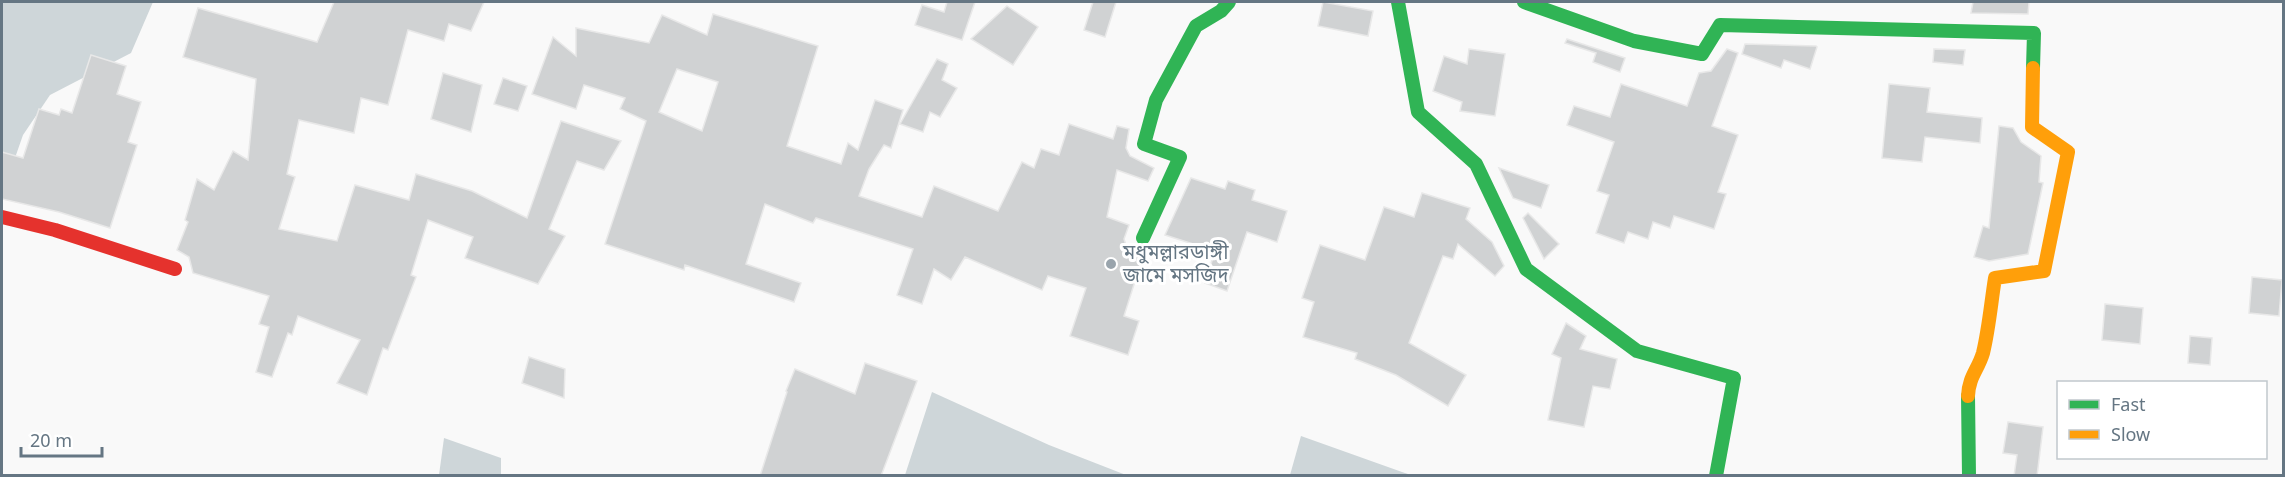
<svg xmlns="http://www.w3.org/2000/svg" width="2285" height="477" viewBox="0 0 2285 477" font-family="'Noto Sans','Noto Sans Bengali',sans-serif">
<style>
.water{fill:#ced6d9}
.building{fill:#d0d2d3;stroke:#e8e8e8;stroke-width:1.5;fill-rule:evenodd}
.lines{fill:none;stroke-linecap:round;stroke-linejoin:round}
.fast{stroke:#30b455;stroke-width:14}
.slow{stroke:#ff9f0a;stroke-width:14}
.jam{stroke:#e5322d;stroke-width:14}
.poi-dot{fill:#99a4ac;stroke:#fff;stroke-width:2}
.labels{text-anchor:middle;stroke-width:6;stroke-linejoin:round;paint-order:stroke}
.poi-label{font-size:20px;fill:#657683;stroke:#fff;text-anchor:start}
</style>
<rect width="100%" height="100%" fill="#f9f9f9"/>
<g class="water">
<polygon points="2,2 153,2 131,53 50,95 23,135 9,175 2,175"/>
<polygon points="932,392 1049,445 1126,475 905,475"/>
<polygon points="1301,436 1402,472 1411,475 1290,475"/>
<polygon points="444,438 501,458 501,475 439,475"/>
</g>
<g class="building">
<polygon points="334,2 484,2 471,31 449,24 444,41 408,30 388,105 361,98 354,133 299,120 287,174 295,177 279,229 337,241 355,185 409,200 416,174 472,191 527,218 561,121 621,141 604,170 577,161 549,229 565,236 538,284 465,258 473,237 428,220 411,275 416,277 388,350 383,348 367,395 337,383 360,340 298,316 292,335 288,333 272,377 256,372 269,327 259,324 269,296 193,273 189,257 177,250 188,222 185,220 197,179 214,190 233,151 248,160 256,79 183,57 198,8 317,42"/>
<polygon points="947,2 975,2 962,40 915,25 922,5 944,12"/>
<polygon points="1093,2 1116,2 1105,37 1084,30"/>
<polygon points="1323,2 1373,11 1368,36 1318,26"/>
<polygon points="1973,2 2029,2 2028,14 1971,13"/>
<polygon points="1007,6 1038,27 1013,65 971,39"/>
<path d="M713 14 818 46 787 146 841 164 848 143 858 150 875 100 903 110 891 148 884 145 869 169 859 196 922 217 934 186 998 211 1022 162 1034 168 1041 149 1059 155 1069 124 1113 139 1117 126 1129 129 1126 148 1130 156 1154 168 1148 181 1117 170 1107 217 1129 225 1124 239 1127 248 1135 255 1143 256 1124 316 1139 321 1128 355 1070 336 1086 288 1048 276 1042 290 965 257 951 280 934 269 922 304 897 295 913 249 816 218 813 223 765 204 746 264 801 283 794 302 685 265 684 270 605 244 646 121 620 109 625 98 584 85 576 109 532 94 553 37 576 56V28L649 43 662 15 707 35ZM677 69 718 82 702 131 659 112Z"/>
<polygon points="1567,39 1625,58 1620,72 1593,62 1596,53 1565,43"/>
<polygon points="1745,44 1816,46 1817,47 1810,69 1784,60 1781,68 1742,54"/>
<polygon points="1469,49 1505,54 1495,116 1460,111 1462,102 1433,91 1444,56 1467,64"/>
<polygon points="1727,49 1738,53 1712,126 1738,135 1718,192 1726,194 1714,229 1674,216 1670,228 1653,222 1648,239 1628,232 1624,243 1596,233 1609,195 1597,191 1614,142 1567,125 1574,106 1610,117 1621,84 1687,106 1699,73 1711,71"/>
<polygon points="1934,49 1965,50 1963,65 1933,62"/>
<polygon points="91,55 126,66 117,94 141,102 128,142 137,145 110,228 59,212 2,199 2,152 23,158 39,109 59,115 61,109 72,113"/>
<polygon points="937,59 948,64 942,80 957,88 940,117 930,112 923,132 900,124"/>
<polygon points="443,73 482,85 471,132 431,119"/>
<polygon points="503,78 527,86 518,111 494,104"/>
<polygon points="1889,84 1930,88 1927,112 1982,118 1980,143 1925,137 1922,162 1882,158"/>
<polygon points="1999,126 2013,128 2021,142 2041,156 2039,182 2043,183 2028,254 1989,261 1974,257 1983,226 1989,228"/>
<polygon points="1499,168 1549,185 1541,208 1513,198"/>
<polygon points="1191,178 1225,189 1228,181 1255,190 1252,200 1287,211 1277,242 1247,232 1227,291 1205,283 1215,251 1165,235"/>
<polygon points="1422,193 1470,208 1466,219 1492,242 1504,266 1495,276 1458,244 1453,259 1443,256 1409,343 1466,375 1448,406 1396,375 1355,359 1357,353 1303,337 1314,302 1302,298 1320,245 1365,260 1384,207 1414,217"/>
<polygon points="1528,213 1559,244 1544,259 1523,218"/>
<polygon points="2252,277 2282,280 2279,316 2249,313"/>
<polygon points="2105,304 2143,308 2140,344 2102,340"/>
<polygon points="1566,323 1586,336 1580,349 1617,359 1610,389 1593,386 1584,427 1548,420 1561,358 1552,354"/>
<polygon points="2190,336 2212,338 2210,365 2188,363"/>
<polygon points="529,357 565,369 564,398 522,383"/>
<polygon points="865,363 917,381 881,476 760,476 787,392 786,391 795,369 855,394"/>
<polygon points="2008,422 2043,427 2037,476 2014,476 2017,455 2003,453"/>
</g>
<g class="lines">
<g class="fast">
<polyline points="1398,2 1418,112 1476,164 1526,269 1637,351 1734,378 1716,476"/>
<polyline points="1524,2 1634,41 1702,54 1720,25 2034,33 2033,68"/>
<polyline points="1143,238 1180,157 1144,144 1156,100 1196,26 1221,11 1229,2"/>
<polyline points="1968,396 1969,476"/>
</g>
<path class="slow" d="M1968 396C1969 376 1978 370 1983 353 1989 328 1991 303 1995 278L2044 271 2068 152 2032 127 2033 68"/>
<polyline class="jam" points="2,217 55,230 175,269"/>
</g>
<circle class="poi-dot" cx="1111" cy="264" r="6"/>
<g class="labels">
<g class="poi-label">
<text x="1123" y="259">মধুমল্লারডাঙ্গী<tspan x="1123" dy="23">জামে মসজিদ</tspan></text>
</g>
</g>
<rect width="2285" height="477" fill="none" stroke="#657683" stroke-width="6"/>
<rect x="2057" y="381" width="210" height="78" fill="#ffffff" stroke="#c1c8cd" stroke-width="1.5"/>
<rect x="2069" y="400" width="30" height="9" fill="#30b455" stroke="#c1c8cd" stroke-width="1.5"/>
<text x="2111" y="411" font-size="18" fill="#657683">Fast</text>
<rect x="2069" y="430" width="30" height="9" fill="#ff9f0a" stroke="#c1c8cd" stroke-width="1.5"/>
<text x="2111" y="441" font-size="18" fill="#657683">Slow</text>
<path d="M21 447v9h81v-9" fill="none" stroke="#657683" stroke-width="3"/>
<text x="30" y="447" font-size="18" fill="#657683" stroke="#ffffff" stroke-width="4.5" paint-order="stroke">20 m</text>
</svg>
